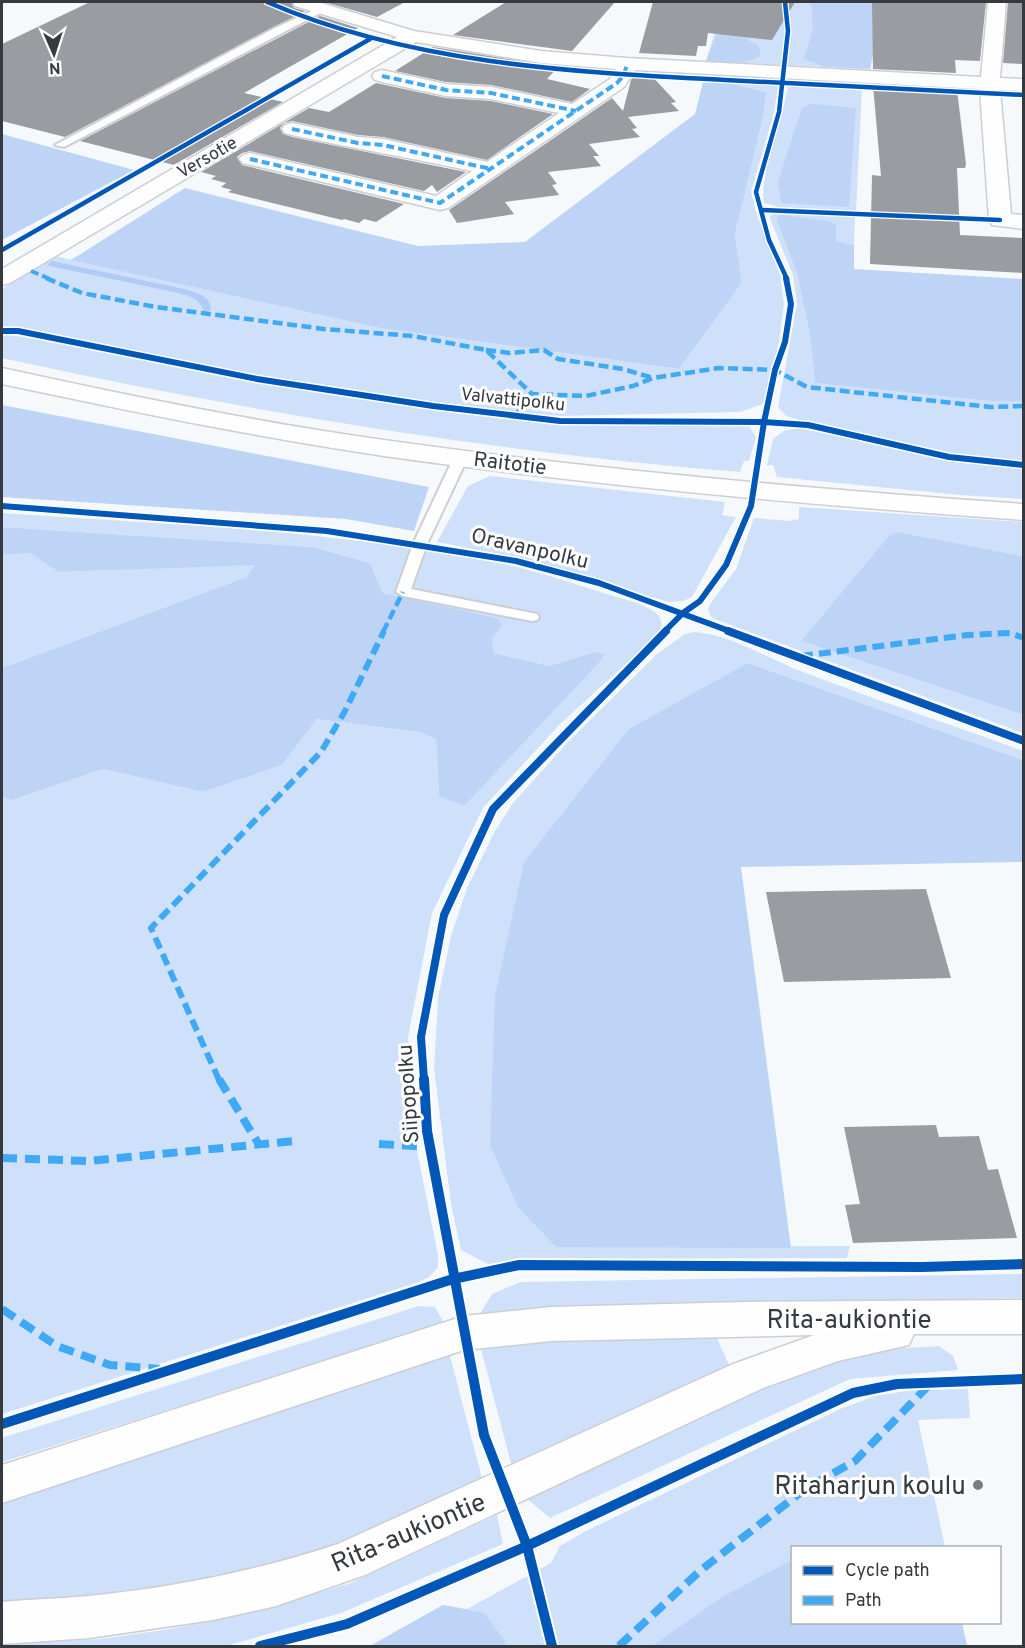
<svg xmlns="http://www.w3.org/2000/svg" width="1025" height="1648" viewBox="0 0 1025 1648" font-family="Overpass,sans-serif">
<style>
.green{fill:#cfe0fa}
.forest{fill:#bed4f6}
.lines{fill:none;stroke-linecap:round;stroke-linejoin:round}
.stream{fill:#b0cbf6;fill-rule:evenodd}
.building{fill:#999ca0}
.lane-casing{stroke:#cbced3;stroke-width:4}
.street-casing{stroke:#cbced3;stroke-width:3}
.secondary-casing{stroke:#cbced3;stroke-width:3}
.primary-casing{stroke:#cbced3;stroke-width:3}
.lane{fill:#fefeff;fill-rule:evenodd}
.street{fill:#fefeff;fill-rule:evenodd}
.secondary{fill:#fefeff;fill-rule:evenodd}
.primary{fill:#fefeff;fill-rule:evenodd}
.quiet-far3{stroke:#3fa9f5;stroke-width:4;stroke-dasharray:8 4;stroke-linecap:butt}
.quiet-far2{stroke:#3fa9f5;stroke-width:4.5;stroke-dasharray:10 4.5;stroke-linecap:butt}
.quiet-far1{stroke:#3fa9f5;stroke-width:6;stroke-dasharray:12 6;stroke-linecap:butt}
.quiet{stroke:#3fa9f5;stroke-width:8;stroke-dasharray:15 8;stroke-linecap:butt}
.cycleway-far3-casing{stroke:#fff;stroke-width:7}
.cycleway-far2-casing{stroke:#fff;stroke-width:9}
.cycleway-far1-casing{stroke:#fff;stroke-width:11}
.cycleway-casing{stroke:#fff;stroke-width:14}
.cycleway-far3{stroke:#0057b8;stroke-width:4.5}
.cycleway-far2{stroke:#0057b8;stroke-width:6}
.cycleway-far1{stroke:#0057b8;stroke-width:8}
.cycleway{stroke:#0057b8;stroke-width:10}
.poi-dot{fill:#797c82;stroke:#fff;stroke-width:2}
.labels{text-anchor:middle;stroke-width:6;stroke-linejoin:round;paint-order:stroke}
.far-street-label{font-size:18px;fill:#353940;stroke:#fff}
.street-label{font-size:21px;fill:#353940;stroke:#fff}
.near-street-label{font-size:26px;fill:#353940;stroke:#fff}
.near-poi-label{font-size:26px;fill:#353940;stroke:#fff;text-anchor:end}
</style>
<rect width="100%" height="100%" fill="#f6f9fc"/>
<g class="green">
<polygon points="699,2 883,2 870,69 706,61 719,18"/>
<polygon points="703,80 773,84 778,86 774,112 751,192 757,215 780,275 784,304 779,342 763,404 740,412 560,416 516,413 435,403 259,376 21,329 2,328 2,289 55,256 380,328 679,369 742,283 735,234 764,113 766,92 733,84 703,82"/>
<path d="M797 85 862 88 856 211 779 207 764 203C759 175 783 119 788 86Z"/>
<polygon points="780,212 855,216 854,245 836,241 776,218 797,274 810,336 815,383 988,401 1023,401 1023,462 949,454 796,419 786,416 778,407 797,304 793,275 769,216"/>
<path d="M2 333 255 381 354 398 514 419 560 423 732 421 749 426 756 437 749 461H744L740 472C492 452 244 411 2 358Z"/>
<polygon points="796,428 839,435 948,460 1023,469 1023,499 960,495 777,477 773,465 767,465 773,439 784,431"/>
<polygon points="490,476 725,502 722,515 736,517 692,597 683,601 669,602 521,558 437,542 468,486"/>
<polygon points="799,507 1023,522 1023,556 899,532 801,641 1023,715 1023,733 712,618 708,610 710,604 736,569 754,518 790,521 799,519"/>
<path d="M2 513C172 525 345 530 512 566 543 573 574 584 604 593 623 600 681 609 655 637L559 725 483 808 432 913 408 1037 413 1131 438 1255V1267L429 1277 419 1282 2 1414V797L12 800 103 769 203 792 282 765 317 719 418 732 436 739 439 796 606 656 595 652 549 666 494 653 492 638 498 618 383 593 370 563 313 547 2 527Z"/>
<polygon points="30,553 60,572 256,564 248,577 2,668 2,555"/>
<path d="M694 632C729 634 761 655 793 668 869 698 947 723 1023 751V760L748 663 556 1247 850 1246 847 1258 533 1259 490 1265 461 1250 451 1204 434 1068 438 998 451 936 467 888 495 831 513 803 569 741 657 654 685 634Z"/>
<polygon points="1023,1274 1023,1298 869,1301 478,1317 492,1294 520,1282"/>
<polygon points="419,1306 435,1307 444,1323 2,1462 2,1438"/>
<polygon points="716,1336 729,1365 512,1467 481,1349 535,1340"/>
<polygon points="939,1346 953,1356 958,1370 850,1379 550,1518 526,1498 767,1382 860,1351"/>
<path d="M450 1356 483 1482C400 1516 316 1557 227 1577 153 1594 77 1599 2 1604V1501L368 1379Z"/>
<polygon points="968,1389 970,1418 918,1420 945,1547 792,1548 792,1622 962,1623 967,1646 370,1646 443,1605 467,1609 551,1563 560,1546 586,1531 840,1409 875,1396 913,1390"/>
<polygon points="497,1515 503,1544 341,1613 226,1646 2,1646 2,1644 100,1639 170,1629 256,1611 351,1583"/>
</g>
<g class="forest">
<path d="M716 2H782L783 5 755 28 748 40 758 45 761 55C746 66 724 62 706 61L726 10Z"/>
<polygon points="811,2 883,2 870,69 825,67 804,59 813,29"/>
<polygon points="703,82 733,84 766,92 764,113 735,234 742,283 679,369 380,328 71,260 185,188 418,246 525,242 695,114"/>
<polygon points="811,104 856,108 849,207 781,203 778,182 802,108"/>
<polygon points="2,134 134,170 2,240"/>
<polygon points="782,215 828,221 836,225 836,241 854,245 854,269 1023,279 1023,401 988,401 815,383 810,336 797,274 776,218"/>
<polygon points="2,405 429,487 414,531 346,519 2,497"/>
<polygon points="2,527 313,547 370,563 383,593 498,618 502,625 492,638 494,653 549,666 595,652 606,655 464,806 439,796 436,739 418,732 317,719 282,765 203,792 103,769 12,800 2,797 2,668 247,577 255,565 59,572 30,553 2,555"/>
<polygon points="899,532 1023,556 1023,715 801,641 890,535"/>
<polygon points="748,663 1023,760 1023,862 741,867 791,1248 556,1247 518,1207 490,1145 495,996 524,862 629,729"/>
<polygon points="792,1560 792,1622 962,1623 967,1646 652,1646 722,1597"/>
<polygon points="443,1605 484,1613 505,1641 504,1646 370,1646"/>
</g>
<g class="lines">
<path class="stream" d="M52 261 184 289C196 293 211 295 211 310L204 312C200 299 192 297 179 293L49 266 48 264Z"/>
</g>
<g class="building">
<polygon points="90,2 291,2 294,8 305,11 65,137 2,121 2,44"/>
<polygon points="324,2 405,2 377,17"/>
<polygon points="506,2 615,2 572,51 453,35"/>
<polygon points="653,2 795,2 772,40 708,33 706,46 698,46 696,56 639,53"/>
<polygon points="872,2 986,2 980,61 955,60 956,73 873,69"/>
<polygon points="1008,2 1023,2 1023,64 1003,63"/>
<polygon points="320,16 358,28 244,93 283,102 174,165 80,141"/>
<polygon points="433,47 558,67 547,79 590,89 572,102 491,85 446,82 395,71"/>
<polygon points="636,72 649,73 676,102 671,103 679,111 628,117 637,128 632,129 640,137 589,144 599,156 593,156 601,166 548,172 557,184 552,185 559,195 505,202 514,214 457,223 449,210 612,98 623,111 631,80"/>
<polygon points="376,83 446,98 491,101 553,114 487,160 383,137 358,135 292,121 284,123 280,128 283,134 292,137 466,172 437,192 432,185 424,191 250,151 242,153 237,157 242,165 404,204 376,222 364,219 359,223 344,219 342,220 228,192 232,190 221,187 226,183 211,179 216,176 201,172 309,108 329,112"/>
<polygon points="873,85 957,90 966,164 965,168 957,168 960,235 1023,238 1023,273 870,264 872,175 881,176"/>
<polygon points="926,889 951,978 784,982 766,892"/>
<polygon points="936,1125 939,1137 979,1136 988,1170 998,1169 1017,1238 853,1243 845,1205 860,1204 844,1127"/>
</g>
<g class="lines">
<g class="lane-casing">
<g id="lane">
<polygon points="320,7 328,9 64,147 55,145 275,28"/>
<polygon points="461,453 468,457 427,544 411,589 532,613 537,614 539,617 537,620 532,621 403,596 396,592 413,544 454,457"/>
</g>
</g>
<g class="street-casing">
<path id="street" d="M293 2H318L414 31 541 51 627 58 981 77 988 2H1006L1000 78 1024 79V91L1000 90 1011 214 1024 215V229L992 225 989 220 980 89 635 70 624 87 448 208 440 210 243 163 239 159 243 155 250 153 436 196 472 171C412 158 352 148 292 135L285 133 282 129 285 125 292 123 358 137 383 139 487 162 559 113 491 99 446 96 382 82 375 80 372 76 375 72 382 70 446 84 491 87 572 104 610 79 616 69 541 63 416 42 10 283 2 285V269L397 37 295 6Z"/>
</g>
<g class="secondary-casing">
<path id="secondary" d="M1024 1300V1334H914L909 1345 838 1361 763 1388 365 1575 276 1606 213 1620 89 1638 2 1644V1602C30 1599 59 1599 88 1596 173 1588 256 1571 338 1544L733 1364 814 1335 551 1341 464 1350 2 1503V1465L464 1316 551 1307 744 1302Z"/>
</g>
<g class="primary-casing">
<path id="primary" d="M2 368C129 396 256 422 384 440 596 470 810 489 1024 504V520C810 505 596 486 384 456 256 437 129 411 2 384Z"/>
</g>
<use href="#lane" class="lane"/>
<use href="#street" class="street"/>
<use href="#secondary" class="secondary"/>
<use href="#primary" class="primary"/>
<g class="quiet-far3">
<polyline points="382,76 446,90 491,93 576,111"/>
<polyline points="292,129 358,143 383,145 491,169"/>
<polyline points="250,159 440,203 617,83 624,75 627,64"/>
<polyline points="31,271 50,279"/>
</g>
<g class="quiet-far2">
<polyline points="46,278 82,293 156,307 324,329 413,336 486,350 532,394 586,396 633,386 653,378 719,368 775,370 807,387 990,407 1024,406"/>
<polyline points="486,350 510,353 544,350 558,359 623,369 653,378"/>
<polyline points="515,416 532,394"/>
<polyline points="383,632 403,592"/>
</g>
<g class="quiet-far1">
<polyline points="801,656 967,635 1010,633 1024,638"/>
<polyline points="219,1080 151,928 321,752 345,711 384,631"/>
</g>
<g class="quiet">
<polyline points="219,1079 258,1143"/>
<polyline points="379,1144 430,1147"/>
<polyline points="2,1158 89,1161 294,1141"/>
<polyline points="2,1309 57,1346 110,1365 160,1369"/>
<polyline points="619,1646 701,1570 805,1489 855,1461 930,1384"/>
</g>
<g class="cycleway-far3-casing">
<g id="cycleway-far3">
<path d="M267 2C410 64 571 72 725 80 825 85 924 90 1024 95"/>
<polyline points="785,2 788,31 779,112 756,192 769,240 787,279"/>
<polyline points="761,210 1000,220"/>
<polyline points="2,250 370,39"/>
</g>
</g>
<g class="cycleway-far2-casing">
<g id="cycleway-far2">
<polyline points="2,331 18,331 257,379 433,406 560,421 764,422 808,425 949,457 1024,465"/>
<polyline points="2,506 327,531 516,561 599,583 732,632"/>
<polyline points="664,632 683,613 700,601 726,565 751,506 764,422 775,370 785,342 791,304 786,278"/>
</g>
</g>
<g class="cycleway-far1-casing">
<g id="cycleway-far1">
<polyline points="728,631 1024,741"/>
<polyline points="424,1080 421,1037 444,915 493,809 666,631"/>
</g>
</g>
<g class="cycleway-casing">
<g id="cycleway">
<polyline points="424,1079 427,1131 484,1435 527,1546 552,1646"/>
<polyline points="2,1424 453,1279 519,1265 922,1267 1024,1264"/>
<polyline points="260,1646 347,1624 527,1546 853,1393 897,1384 1024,1379"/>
</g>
</g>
<use href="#cycleway-far3" class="cycleway-far3"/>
<use href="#cycleway-far2" class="cycleway-far2"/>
<use href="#cycleway-far1" class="cycleway-far1"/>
<use href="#cycleway" class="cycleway"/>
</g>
<circle class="poi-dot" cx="978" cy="1485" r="6"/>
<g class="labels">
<g class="far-street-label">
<text transform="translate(207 157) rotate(-30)" y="6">Versotie</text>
<text transform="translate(513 399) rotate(6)" y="6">Valvattipolku</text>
</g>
<g class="street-label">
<text transform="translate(510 463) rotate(7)" y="7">Raitotie</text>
<text transform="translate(530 548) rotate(13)" y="7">Oravanpolku</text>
<text transform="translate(408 1094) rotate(-94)" y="7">Siipopolku</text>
</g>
<g class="near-street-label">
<text x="849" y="1328">Rita-aukiontie</text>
<text transform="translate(408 1532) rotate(-23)" y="9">Rita-aukiontie</text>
</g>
<g class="near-poi-label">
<text x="966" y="1494">Ritaharjun koulu</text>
</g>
</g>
<rect width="1025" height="1648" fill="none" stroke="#353940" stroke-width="6"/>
<rect x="791" y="1546" width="210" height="78" fill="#ffffff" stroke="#aeb0b3" stroke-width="1.5"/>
<rect x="803" y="1566" width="30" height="9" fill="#0057b8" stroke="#aeb0b3" stroke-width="1.5"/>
<text x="845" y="1576" font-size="18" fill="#353940">Cycle path</text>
<rect x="803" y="1596" width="30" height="9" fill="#3fa9f5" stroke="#aeb0b3" stroke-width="1.5"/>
<text x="845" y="1606" font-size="18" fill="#353940">Path</text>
<g transform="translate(54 54) rotate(177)" stroke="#ffffff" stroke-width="4.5" paint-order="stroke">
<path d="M0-4.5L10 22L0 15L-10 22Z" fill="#353940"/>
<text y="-9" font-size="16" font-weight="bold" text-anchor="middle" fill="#353940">N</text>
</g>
</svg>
